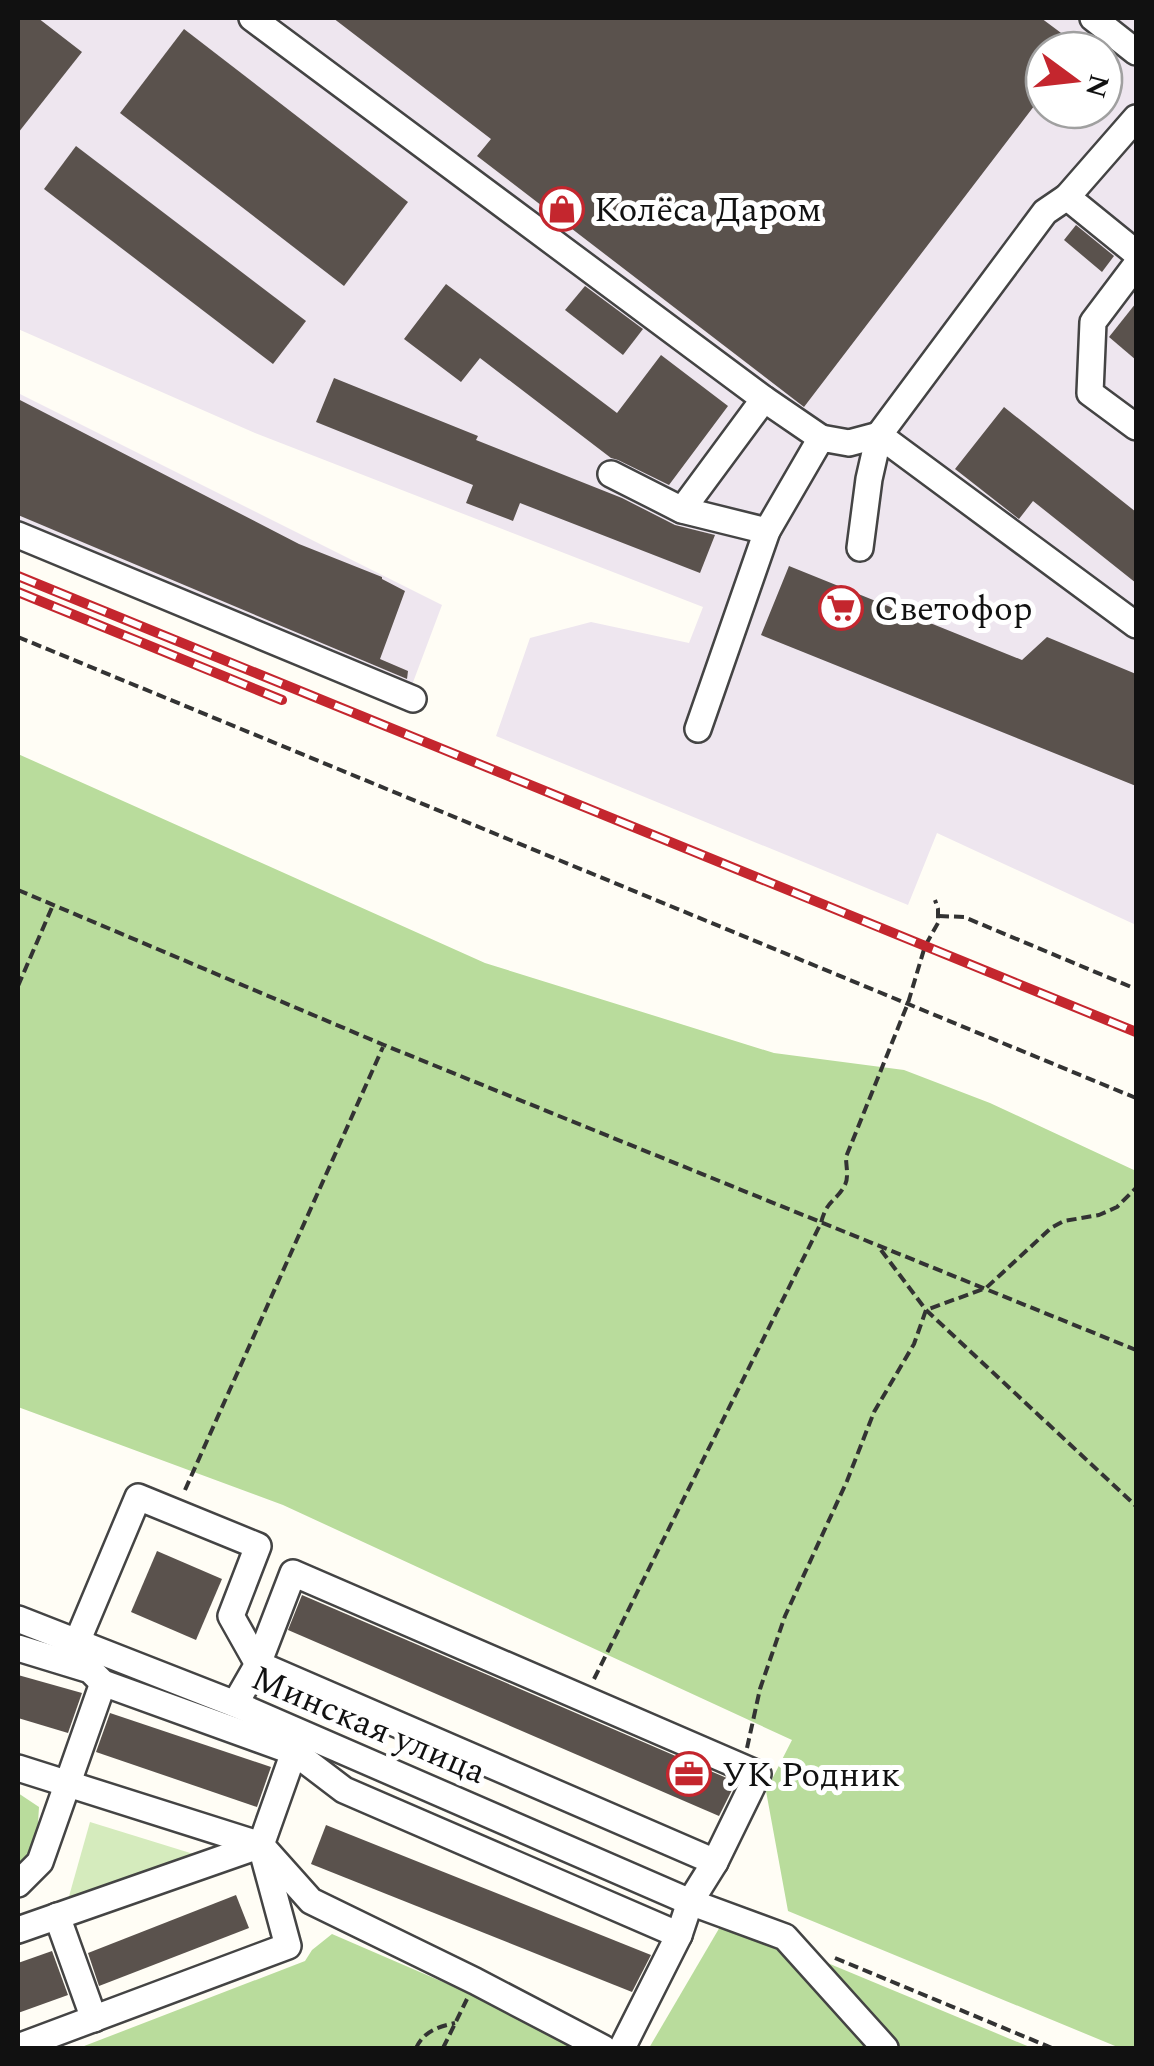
<svg xmlns="http://www.w3.org/2000/svg" width="1154" height="2066" viewBox="0 0 1154 2066" font-family="Spectral,serif">
<style>
.industrial{fill:#eee6ef;fill-rule:evenodd}
.green{fill:#d5ebbd}
.forest{fill:#b9dc9c}
.building{fill:#5a524d}
.lines{fill:none;stroke-linecap:round;stroke-linejoin:round}
.minor-casing{stroke:#444;stroke-width:30}
.path{stroke:#333;stroke-width:4;stroke-dasharray:10 5;stroke-linecap:butt}
.minor{stroke:#fff;stroke-width:25}
.rail-casing{stroke:#c4262e;stroke-width:10}
.rail{stroke:#fff;stroke-width:6;stroke-dasharray:19;stroke-linecap:butt}
.labels{text-anchor:middle;stroke-width:10;stroke-linejoin:round;paint-order:stroke}
.poi-label{font-size:35px;fill:#111;stroke:#fff;text-anchor:start}
.street-label{font-size:35px;fill:#111;stroke:#fff}
</style>
<rect width="100%" height="100%" fill="#fffdf5"/>
<g class="industrial">
<path d="M18 18H1136V925L937 833 908 905 496 736 530 638 591 622 689 643 703 607 255 433 18 329ZM1044 50H1104V110H1044Z"/>
<polygon points="18,393 442,605 409,693 18,528"/>
</g>
<polygon class="green" points="90,1822 200,1856 66,1907"/>
<g class="forest">
<polygon points="18,754 485,963 774,1053 904,1070 990,1103 1136,1171 1136,2048 1120,2048 788,1911 766,1791 792,1740 283,1505 18,1407"/>
<polygon points="18,1793 39,1807 36,1855 18,1868"/>
<polygon points="724,1920 1032,2048 649,2048"/>
<polygon points="332,1934 480,1998 583,2048 79,2048 305,1961 312,1950"/>
</g>
<g class="building">
<polygon points="18,18 38,18 82,52 18,133"/>
<polygon points="333,18 1041,18 1084,50 1044,50 1044,93 804,407 477,156 491,139"/>
<polygon points="184,29 408,202 344,286 120,113"/>
<polygon points="76,146 306,321 273,364 44,189"/>
<polygon points="1076,225 1114,256 1102,272 1064,240"/>
<polygon points="446,284 617,413 661,355 728,406 669,485 618,460 611,458 480,358 461,382 404,339"/>
<polygon points="585,286 643,329 623,355 565,310"/>
<polygon points="1136,303 1136,360 1109,337"/>
<polygon points="334,378 478,436 476,440 622,498 675,525 715,535 700,573 520,503 513,521 466,503 473,485 316,422"/>
<polygon points="18,399 299,544 382,577 382,579 405,591 380,659 408,671 407,679 18,515"/>
<polygon points="1004,407 1136,512 1136,583 1033,501 1019,519 955,469"/>
<polygon points="789,566 1022,660 1047,637 1136,674 1136,786 761,635"/>
<polygon points="157,1551 222,1579 196,1640 131,1612"/>
<polygon points="302,1595 736,1782 719,1816 288,1630"/>
<polygon points="18,1675 82,1693 68,1733 18,1718"/>
<polygon points="110,1713 271,1767 257,1807 96,1752"/>
<polygon points="326,1825 651,1955 632,1992 311,1864"/>
<polygon points="236,1895 249,1928 99,1986 88,1953"/>
<polygon points="52,1951 68,1995 18,2013 18,1963"/>
</g>
<g class="lines">
<g class="minor-casing">
<g id="minor">
<polyline points="252,18 764,399 821,438"/>
<polyline points="1093,18 1136,52"/>
<polyline points="1067,197 1136,253"/>
<polyline points="1136,265 1093,322 1090,393 1136,427"/>
<polyline points="611,474 682,510 767,531"/>
<polyline points="682,510 764,399"/>
<polyline points="18,535 413,699"/>
<polyline points="860,548 869,479 879,435 1045,212 1067,197 1136,118"/>
<polyline points="698,729 767,531 821,438 849,443 879,435 1136,625"/>
<polyline points="18,1619 235,1704 690,1902 785,1937 885,2048"/>
<polyline points="77,1642 138,1497 258,1546 231,1616 258,1664 715,1862"/>
<polyline points="18,1648 90,1670 103,1683 294,1752 344,1790 679,1935"/>
<polyline points="235,1704 258,1664 293,1573 758,1774 715,1862 690,1902 679,1935 622,2048"/>
<polyline points="18,1768 261,1845 311,1901 475,1981 603,2048"/>
<polyline points="18,1884 40,1862 103,1683"/>
<polyline points="57,1916 94,2019"/>
<polyline points="18,1930 261,1845 294,1752"/>
<polyline points="18,2047 288,1946 262,1850"/>
</g>
</g>
<g class="path">
<polyline points="18,637 1136,1098"/>
<polyline points="18,890 384,1045 1136,1350"/>
<polyline points="939,916 964,917 1136,989"/>
<polyline points="18,986 53,905"/>
<polyline points="881,1250 926,1310 1136,1506"/>
<polyline points="185,1490 383,1047"/>
<path d="M594 1679 821 1223C827 1199 836 1202 845 1185 849 1177 846 1166 846 1157L908 1003 925 946 938 923V909L935 900"/>
<polyline points="747,1748 760,1689 785,1616 847,1481 874,1412 914,1344 926,1310 986,1288 1051,1228 1064,1221 1099,1215 1117,1207 1136,1188"/>
<polyline points="835,1958 1052,2048"/>
<path d="M416 2048C424 2031 438 2027 455 2023"/>
<polyline points="443,2048 467,1999"/>
</g>
<use href="#minor" class="minor"/>
<g class="rail-casing">
<g id="rail">
<polyline points="18,576 1136,1032"/>
<polyline points="18,592 282,700"/>
</g>
</g>
<use href="#rail" class="rail"/>
</g>
<defs>
<g id="shop-ring" transform="scale(2.25)"><circle r="9.5" fill="#fff" stroke="#c4262e" stroke-width="1.5"/><path d="M-5-2.5h2.3a2.7 3.5 0 0 1 5.4 0H5L5.5 6h-11ZM-1.5-2.5h3a1.5 2.3 0 0 0-3 0Z" fill="#c4262e"/></g>
<g id="supermarket-ring" transform="scale(2.25)"><circle r="9.5" fill="#fff" stroke="#c4262e" stroke-width="1.5"/><path d="M-6-5.5h2.5l.6 2H6L4.5 2H-2.5L-4.4-4H-6ZM-1.5 3.2a1.3 1.3 0 1 0 .1 0ZM3 3.2a1.3 1.3 0 1 0 .1 0Z" fill="#c4262e"/></g>
<g id="office-ring" transform="scale(2.25)"><circle r="9.5" fill="#fff" stroke="#c4262e" stroke-width="1.5"/><path d="M-6-3h4V-5.5h4V-3h4V5H-6ZM-1-4.5V-3h2v-1.5ZM-6 0V1H6V0Z" fill="#c4262e"/></g>
</defs>
<g fill-rule="evenodd">
<use href="#shop-ring" x="562" y="209"/>
<use href="#supermarket-ring" x="841" y="608"/>
<use href="#office-ring" x="689" y="1774"/>
</g>
<g class="labels">
<g class="poi-label">
<text x="594" y="221">Колёса Даром</text>
<text x="874" y="620">Светофор</text>
<text x="722" y="1786">УК Родник</text>
</g>
<g class="street-label">
<text transform="translate(369 1724) rotate(23)" y="12">Минская улица</text>
</g>
</g>
<rect width="1154" height="2066" fill="none" stroke="#111111" stroke-width="40"/>
<g transform="translate(1074 80) rotate(105)"><circle r="48" fill="#ffffff" stroke="#a0a0a0" stroke-width="2.5"/>
<path d="M0-8L18 38L0 25L-18 38Z" fill="#c4262e"/>
<text y="-15" font-size="28" font-weight="bold" text-anchor="middle" fill="#111111">N</text>
</g>
</svg>
